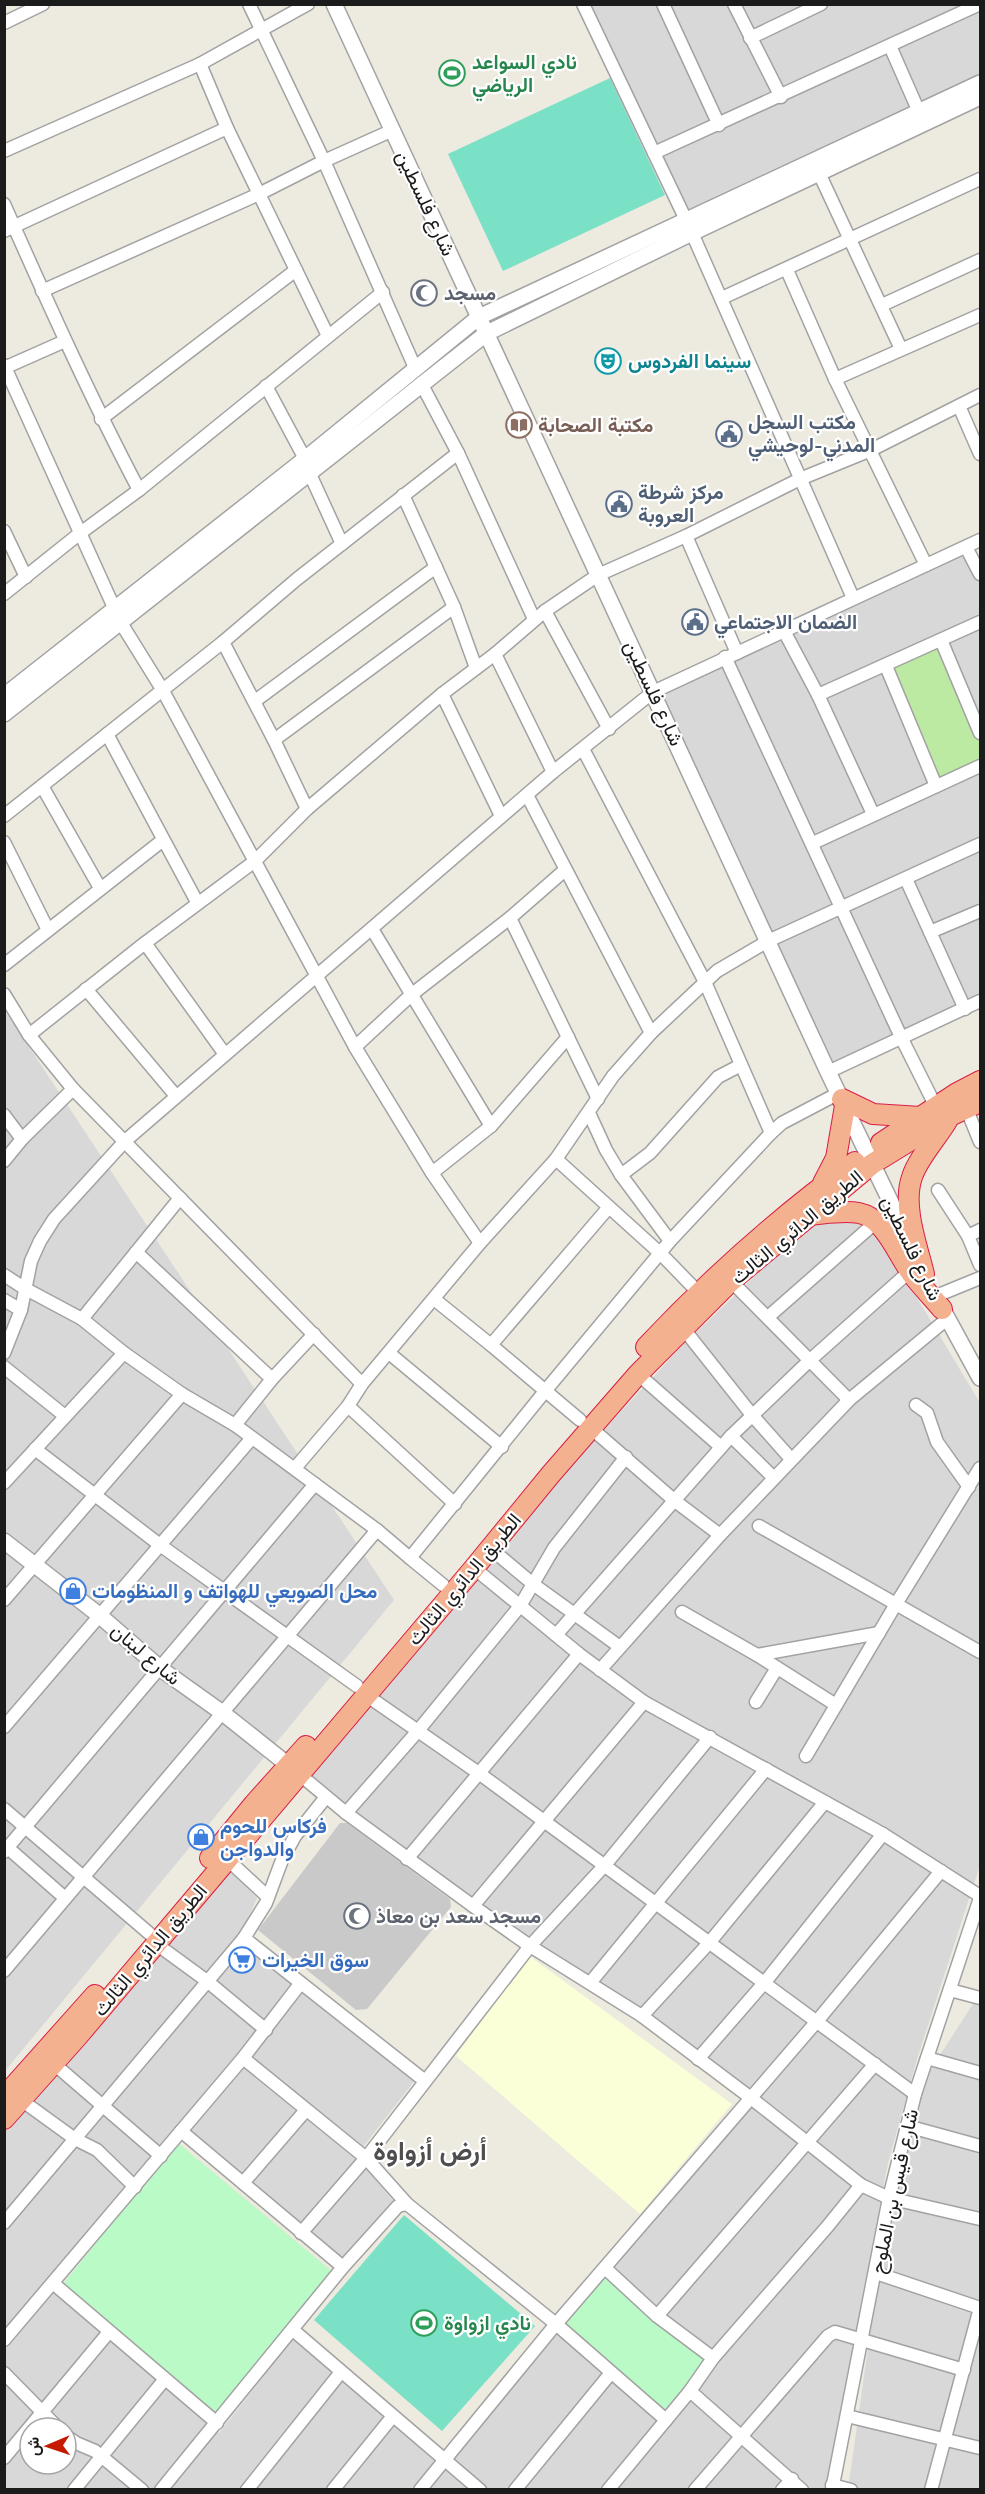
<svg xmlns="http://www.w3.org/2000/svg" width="985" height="2494" viewBox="0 0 985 2494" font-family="'Nunito Sans',Vazirmatn,sans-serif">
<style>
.residential{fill:#d9d8d8;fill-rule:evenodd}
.education{fill:#faffd7}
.religious{fill:#c9c9c9}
.grass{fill:#bdeaa3}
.park{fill:#bafac7}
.pitch{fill:#7ae0c6}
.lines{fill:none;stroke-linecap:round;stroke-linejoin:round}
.minor-casing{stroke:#a2a2a2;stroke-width:15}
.tertiary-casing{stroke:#a2a2a2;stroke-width:18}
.trunk-casing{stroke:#da1e46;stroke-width:22}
.minor{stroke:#fff;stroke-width:12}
.tertiary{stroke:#fff;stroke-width:15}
.trunk{stroke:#f3b18f;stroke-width:20}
.labels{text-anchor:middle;stroke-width:4.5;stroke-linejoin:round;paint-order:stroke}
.leisure-label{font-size:20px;font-weight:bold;fill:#27864d;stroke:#fff;text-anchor:start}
.street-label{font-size:20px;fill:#1b1b1b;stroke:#fff}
.worship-label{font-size:20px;font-weight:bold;fill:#5b616d;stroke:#fff;text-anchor:start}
.culture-label{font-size:20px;font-weight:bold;fill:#0d838f;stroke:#fff;text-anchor:start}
.service-label{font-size:20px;font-weight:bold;fill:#4e5e75;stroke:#fff;text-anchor:start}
.education-label{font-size:20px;font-weight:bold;fill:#785e54;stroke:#fff;text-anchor:start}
.shop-label{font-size:20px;font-weight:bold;fill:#366cbe;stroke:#fff;text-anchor:start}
.district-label{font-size:26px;font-weight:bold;fill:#4e4e4e;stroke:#fff}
</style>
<rect width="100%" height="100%" fill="#edeae0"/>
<g class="residential">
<polygon points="585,5 980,5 980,84 687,220"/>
<polygon points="966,547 980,574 980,996 829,1072 653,692"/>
<polygon points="4,1009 394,1600 5,2071 4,2071"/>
<path d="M832 1219 866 1223 889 1251 980 1403V1865L918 2056 888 2163 825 2489 5 2490V2130L226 1865 257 1898 242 1932 415 2080 356 2156 394 2202 344 2259 180 2122 49 2282 219 2433 294 2338 445 2468 559 2332 606 2268 751 2099 470 1899 301 1774 474 1570 681 1347 807 1226ZM30 2428H66V2464H30Z"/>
<polygon points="980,1993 980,2489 848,2490 889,2198 915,2094"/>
</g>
<polygon class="education" points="528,1955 732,2104 640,2214 456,2056"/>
<polygon class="religious" points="340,1823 347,1823 450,1899 451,1907 367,2009 356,2010 258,1930"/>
<polygon class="grass" points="941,640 980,734 980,766 936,786 886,666"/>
<g class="park">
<polygon points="177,2142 335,2274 217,2418 63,2284"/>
<polygon points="605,2268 713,2358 666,2420 556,2324"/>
</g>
<g class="pitch">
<polygon points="610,78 665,195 503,271 448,154"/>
<polygon points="404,2215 535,2326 442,2431 314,2320"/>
</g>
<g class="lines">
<g class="minor-casing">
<g id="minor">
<polyline points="249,4 324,161 416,370"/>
<polyline points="583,4 686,220"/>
<polyline points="663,4 719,125"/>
<polyline points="734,4 781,97"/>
<polyline points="4,23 43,4"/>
<polyline points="750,38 821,4"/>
<polyline points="890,46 919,112"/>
<polyline points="200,64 227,128 328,336"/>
<polyline points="4,151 200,64 308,4"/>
<polyline points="654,153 980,4"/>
<polyline points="819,173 901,349"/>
<path d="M4 204C47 301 90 397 139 490"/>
<polyline points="4,231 227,128"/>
<polyline points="692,233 853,598"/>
<polyline points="787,270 835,379 926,565"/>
<polyline points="42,291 259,194 324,161 393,130"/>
<polyline points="722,298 980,179"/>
<polyline points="882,305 980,260"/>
<polyline points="4,365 121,623 162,689 355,1047 432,1173 480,1243"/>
<polyline points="4,368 65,341"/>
<polyline points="835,379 980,315"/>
<polyline points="421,383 458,453 534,619"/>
<polyline points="266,386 305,459"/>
<polyline points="959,406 980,454"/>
<polyline points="101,419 296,270"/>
<polyline points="309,472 342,544"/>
<polyline points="403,495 454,607 476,668"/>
<polyline points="4,531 26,577"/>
<polyline points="686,536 737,653"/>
<polyline points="966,547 980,574"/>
<polyline points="4,594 79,534 139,490 383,292"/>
<polyline points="545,611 609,729"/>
<polyline points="784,631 818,695 873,814"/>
<polyline points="941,640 980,733"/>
<polyline points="223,642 274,740 307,809"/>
<polyline points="495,654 553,772"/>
<polyline points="725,657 901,1037 936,1107"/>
<polyline points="886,666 936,786"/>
<polyline points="442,694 501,816"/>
<polyline points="818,695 980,622"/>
<polyline points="255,701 436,567"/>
<polyline points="107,734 197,902"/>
<polyline points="274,740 454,607"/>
<polyline points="583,749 705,982 771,1133"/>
<polyline points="42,786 100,888"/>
<polyline points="527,795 651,1033"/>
<polyline points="4,816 223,642 297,579 458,453"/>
<polyline points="4,842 48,930"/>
<polyline points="813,843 980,766"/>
<polyline points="906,879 965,1009"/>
<polyline points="510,918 598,1099"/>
<polyline points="372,929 491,1126"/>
<polyline points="930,932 980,911"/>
<polyline points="145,943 224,1053"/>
<polyline points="4,965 163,840"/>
<polyline points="86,989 176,1096"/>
<polyline points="4,994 29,1035 73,1089 362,1384"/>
<polyline points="29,1035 145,943 255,861 307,809 442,694 495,654 545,611 598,575 686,536 800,479 871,450 980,395"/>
<polyline points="355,1047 411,995 510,918 565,870"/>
<polyline points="828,1072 980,1001"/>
<polyline points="967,1110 980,1142"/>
<polyline points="589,1113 606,1150 621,1175"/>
<polyline points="4,1115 22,1139"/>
<polyline points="556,1159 661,1254 698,1292"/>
<polyline points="4,1161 22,1139 73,1089"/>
<polyline points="432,1173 491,1126 568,1037"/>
<polyline points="938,1190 968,1236"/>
<polyline points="980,1230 968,1236 980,1265"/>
<polyline points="670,1241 621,1175 650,1153 718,1077 741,1065"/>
<polyline points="136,1252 272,1379"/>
<polyline points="4,1275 24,1288 82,1319 124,1353 182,1394 235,1425 377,1530 410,1558 546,1390 670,1241 771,1133 782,1123 839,1093"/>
<polyline points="731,1281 849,1400"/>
<polyline points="936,1296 980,1278"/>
<polyline points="434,1299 491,1345"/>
<polyline points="4,1300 21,1310"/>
<polyline points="768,1317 876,1222"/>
<polyline points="82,1319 180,1198"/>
<polyline points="683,1328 752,1415 791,1459"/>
<polyline points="4,1353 21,1310 31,1261 40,1241 54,1219 125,1141 553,772 653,692 980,540"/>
<polyline points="389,1353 502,1447"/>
<polyline points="4,1367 65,1416"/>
<polyline points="638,1374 721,1447"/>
<polyline points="916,1405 927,1413 937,1442 969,1487"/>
<polyline points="348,1406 455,1504"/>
<polyline points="580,1420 491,1345 609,1207"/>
<polyline points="235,1425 272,1379 314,1334"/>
<polyline points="591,1428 675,1501 720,1535"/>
<polyline points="731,1436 774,1478"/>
<polyline points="35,1449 160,1545 357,1686"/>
<polyline points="295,1468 348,1406 362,1384 480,1243 556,1159 613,1076 651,1033 717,971 768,941 980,844"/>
<polyline points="4,1483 124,1353"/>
<polyline points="759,1526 980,1652"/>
<polyline points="490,1548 533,1584 620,1647"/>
<polyline points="410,1558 443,1585"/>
<polyline points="474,1568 579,1654 644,1702 883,1834 980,1896"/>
<polyline points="4,1600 182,1394"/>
<polyline points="682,1612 757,1655 836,1705"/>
<polyline points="556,1635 731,1436 809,1361 910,1271"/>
<polyline points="757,1655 879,1633"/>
<polyline points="600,1670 720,1535 849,1400 947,1319"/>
<polyline points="366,1695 480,1774 915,2094"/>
<polyline points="756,1702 777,1668"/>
<polyline points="4,1727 252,1438"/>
<polyline points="806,1756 896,1604 980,1468"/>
<polyline points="299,1774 346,1813 473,1906 530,1946 642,2016 751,2098 861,2185 889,2198 980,2219"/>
<polyline points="4,1809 150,1934"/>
<polyline points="346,1813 417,1732 520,1606 554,1548 626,1457"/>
<polyline points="8,1848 65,1898"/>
<polyline points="4,1852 315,1484"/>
<polyline points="227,1859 268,1897"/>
<polyline points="407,1859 579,1654"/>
<polyline points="473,1906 644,1702"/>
<polyline points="244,1938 425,2081"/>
<polyline points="155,1943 207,1981 266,2030"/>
<polyline points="4,1971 377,1530"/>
<polyline points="590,1983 766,1769"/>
<polyline points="950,1990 980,1998"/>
<polyline points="642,2016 709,1943 825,1802"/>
<polyline points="243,2058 366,2158 407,2204"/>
<polyline points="927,2058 980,2073"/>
<polyline points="698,2059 765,1982 883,1834"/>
<polyline points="53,2063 161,2156"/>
<polyline points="17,2097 75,2139 97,2150 135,2187"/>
<polyline points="907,2126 980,2146"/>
<polyline points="181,2131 343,2267"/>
<polyline points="243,2183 306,2110"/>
<polyline points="4,2223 244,1938 266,1903 282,1860 295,1836 326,1797"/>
<polyline points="301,2233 366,2158 530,1946 605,1865 710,1737"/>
<polyline points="605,2268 657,2316 713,2358"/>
<polyline points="876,2273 980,2308"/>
<polyline points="54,2284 217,2423"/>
<polyline points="657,2316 875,2064"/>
<polyline points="293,2330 480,2490"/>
<polyline points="4,2340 243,2058 300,1984"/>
<polyline points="4,2373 58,2428"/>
<polyline points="690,2391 802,2490"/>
<polyline points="847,2416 980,2448"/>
<polyline points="66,2436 76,2443 95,2451 142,2490"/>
<polyline points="4,2458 109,2332"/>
<polyline points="832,2485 851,2490"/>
<polyline points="74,2490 165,2379"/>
<polyline points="161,2490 343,2267 398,2206 407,2204 556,2324 666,2420"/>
<polyline points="247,2490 341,2372"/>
<polyline points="333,2490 393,2416"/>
<polyline points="420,2490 556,2324 818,2020 941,1871"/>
<polyline points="515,2490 610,2374"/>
<polyline points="608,2490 690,2391 713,2358 827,2227 861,2185"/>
<polyline points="695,2490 828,2336 835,2332 964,2370"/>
<polyline points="782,2490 792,2479"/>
<polyline points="832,2490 889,2198 915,2094 980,1898"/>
<polyline points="931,2490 980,2308"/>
</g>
</g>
<g class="tertiary-casing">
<g id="tertiary">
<polyline points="334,4 828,1072 910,1242"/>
<polyline points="4,696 305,459 479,317 980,83"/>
<polyline points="4,714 487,333 692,233 980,97"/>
<polyline points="937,1299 980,1378"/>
<polyline points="4,1541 99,1615 161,1669 224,1714 297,1772"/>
</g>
</g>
<g class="trunk-casing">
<g id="trunk">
<polyline points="842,1099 873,1114 921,1117"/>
<polyline points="881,1143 957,1093 980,1081"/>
<polyline points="823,1183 836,1158 845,1106"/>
<path d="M808 1215C824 1214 842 1210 859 1213 885 1218 897 1254 912 1274 921 1286 932 1297 942 1309"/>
<path d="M924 1274C917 1245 902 1206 912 1177 918 1158 937 1138 947 1121"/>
<path d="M646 1347C710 1279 779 1217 855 1162"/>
<polyline points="210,1858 254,1804 306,1746"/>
<polyline points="4,2097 95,1995"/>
<polyline points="4,2119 78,2036 474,1568 551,1474 638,1374 731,1281 872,1164 950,1116 980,1102"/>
</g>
</g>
<use href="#minor" class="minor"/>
<use href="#tertiary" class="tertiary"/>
<use href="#trunk" class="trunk"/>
</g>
<defs>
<g id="stadium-ring" transform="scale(1.35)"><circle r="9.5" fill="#fff" stroke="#2e9e5b" stroke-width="1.5"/><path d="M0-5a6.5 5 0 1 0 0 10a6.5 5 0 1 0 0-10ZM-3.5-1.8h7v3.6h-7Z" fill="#2e9e5b"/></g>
<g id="mosque-ring" transform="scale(1.35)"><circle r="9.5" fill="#fff" stroke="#6b7280" stroke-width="1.5"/><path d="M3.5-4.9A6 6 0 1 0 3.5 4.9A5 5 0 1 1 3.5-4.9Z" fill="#6b7280"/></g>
<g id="theatre-ring" transform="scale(1.35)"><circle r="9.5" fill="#fff" stroke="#0f9aa8" stroke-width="1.5"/><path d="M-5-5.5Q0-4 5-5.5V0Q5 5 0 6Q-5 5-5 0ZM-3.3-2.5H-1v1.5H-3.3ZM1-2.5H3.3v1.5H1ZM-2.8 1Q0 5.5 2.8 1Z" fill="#0f9aa8"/></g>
<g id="library-ring" transform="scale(1.35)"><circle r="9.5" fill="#fff" stroke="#8d6e63" stroke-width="1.5"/><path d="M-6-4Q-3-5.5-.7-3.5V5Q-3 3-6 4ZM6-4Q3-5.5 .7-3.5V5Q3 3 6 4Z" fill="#8d6e63"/></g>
<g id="civic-ring" transform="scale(1.35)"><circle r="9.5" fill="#fff" stroke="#5c6f8a" stroke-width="1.5"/><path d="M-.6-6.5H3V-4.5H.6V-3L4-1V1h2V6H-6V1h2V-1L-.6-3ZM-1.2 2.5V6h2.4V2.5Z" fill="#5c6f8a"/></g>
<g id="shop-ring" transform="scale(1.35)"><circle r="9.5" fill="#fff" stroke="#3f7fe0" stroke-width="1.5"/><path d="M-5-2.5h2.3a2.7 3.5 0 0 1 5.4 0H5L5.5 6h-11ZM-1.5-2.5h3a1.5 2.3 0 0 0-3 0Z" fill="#3f7fe0"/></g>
<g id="supermarket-ring" transform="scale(1.35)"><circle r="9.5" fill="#fff" stroke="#3f7fe0" stroke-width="1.5"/><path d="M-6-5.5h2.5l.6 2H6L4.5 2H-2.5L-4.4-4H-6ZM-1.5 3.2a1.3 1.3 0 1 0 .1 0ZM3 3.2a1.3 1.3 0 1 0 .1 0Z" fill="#3f7fe0"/></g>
</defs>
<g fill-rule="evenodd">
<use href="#stadium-ring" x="452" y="73"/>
<use href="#mosque-ring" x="424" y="293"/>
<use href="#theatre-ring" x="608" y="361"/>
<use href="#library-ring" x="519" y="425"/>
<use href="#civic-ring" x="729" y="434"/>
<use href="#civic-ring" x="619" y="504"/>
<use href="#civic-ring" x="695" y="622"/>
<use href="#shop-ring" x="73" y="1591"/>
<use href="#shop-ring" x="201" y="1837"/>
<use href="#mosque-ring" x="357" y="1916"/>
<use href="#supermarket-ring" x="242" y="1960"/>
<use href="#stadium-ring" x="424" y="2323"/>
</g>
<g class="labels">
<g class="leisure-label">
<text x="472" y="69">نادي السواعد<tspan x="472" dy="23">الرياضي</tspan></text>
<text x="444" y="2330">نادي ازواوة</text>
</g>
<g class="street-label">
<text transform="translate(426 203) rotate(65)" y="7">شارع فلسطين</text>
<text transform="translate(654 693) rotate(65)" y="7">شارع فلسطين</text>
<text transform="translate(797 1227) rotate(-40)" y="7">الطريق الدائري الثالث</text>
<text transform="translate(912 1248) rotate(64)" y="7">شارع فلسطين</text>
<text transform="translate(464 1579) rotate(-50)" y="7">الطريق الدائري الثالث</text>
<text transform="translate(146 1654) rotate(40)" y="7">شارع لبنان</text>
<text transform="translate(150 1950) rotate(-50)" y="7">الطريق الدائري الثالث</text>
<text transform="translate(894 2191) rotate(-78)" y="7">شارع قيس بن الملوح</text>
</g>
<g class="worship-label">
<text x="444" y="300">مسجد</text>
<text x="376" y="1923">مسجد سعد بن معاذ</text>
</g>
<g class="culture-label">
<text x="628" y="368">سينما الفردوس</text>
</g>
<g class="service-label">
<text x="748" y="429">مكتب السجل<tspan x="748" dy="23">المدني-لوحيشي</tspan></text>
<text x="638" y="499">مركز شرطة<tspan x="638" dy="23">العروبة</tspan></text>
<text x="714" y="629">الضمان الاجتماعي</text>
</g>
<g class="education-label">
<text x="538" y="432">مكتبة الصحابة</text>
</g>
<g class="shop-label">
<text x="92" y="1598">محل الصويعي للهواتف و المنظومات</text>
<text x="220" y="1833">فركاس للحوم<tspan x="220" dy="23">والدواجن</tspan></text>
<text x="262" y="1967">سوق الخيرات</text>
</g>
<g class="district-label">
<text x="430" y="2160">أرض أزواوة</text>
</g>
</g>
<rect width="985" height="2494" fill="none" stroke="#1b1b1b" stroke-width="12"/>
<g transform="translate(48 2446) rotate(268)"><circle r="28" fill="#ffffff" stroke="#a4a4a4" stroke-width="1.5"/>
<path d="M0-4.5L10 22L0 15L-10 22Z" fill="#c61a00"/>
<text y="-9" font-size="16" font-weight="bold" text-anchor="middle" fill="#1b1b1b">ش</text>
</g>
</svg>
